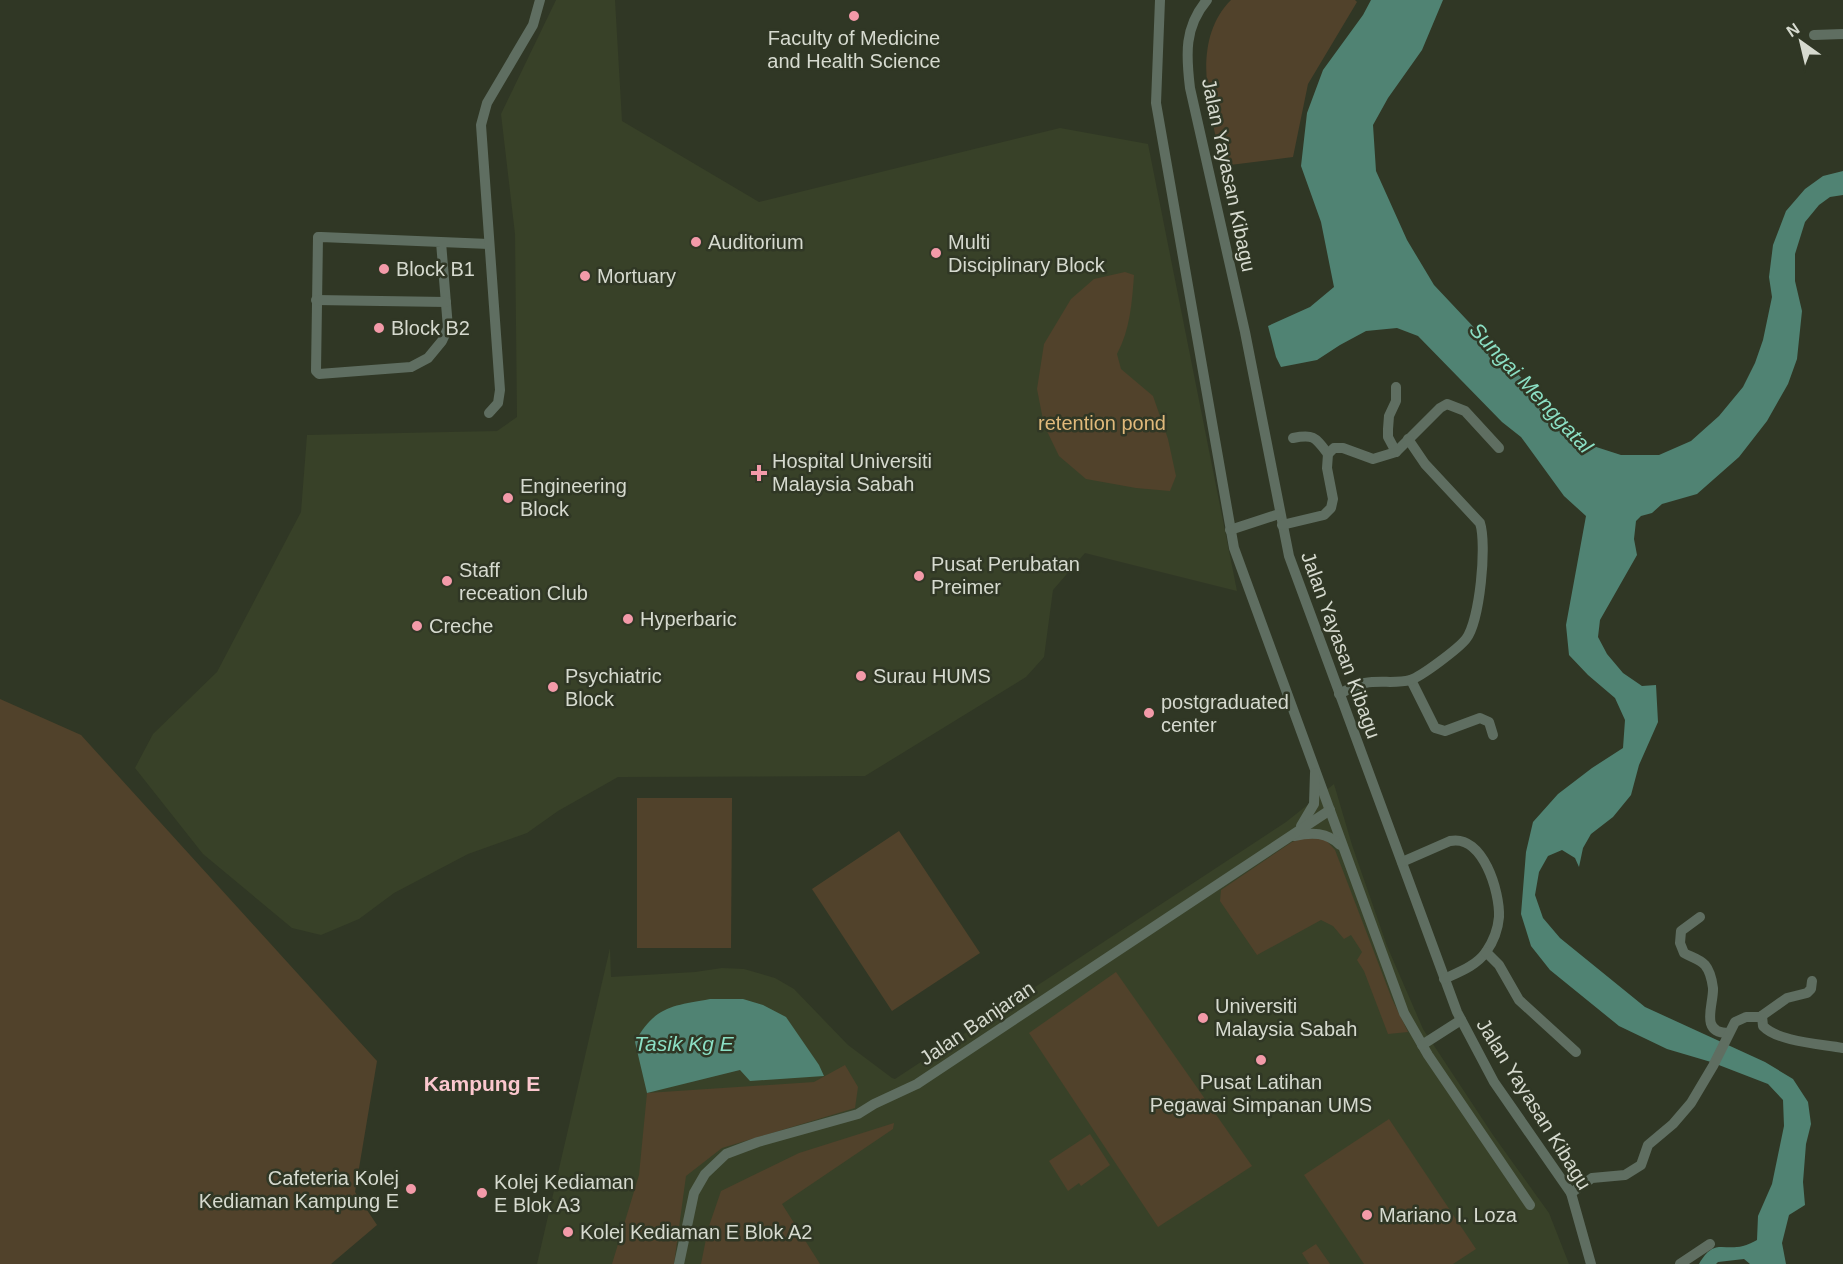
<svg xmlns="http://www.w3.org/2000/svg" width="1843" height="1264" viewBox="0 0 1843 1264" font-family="Helvetica,sans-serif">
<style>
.built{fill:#384128}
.green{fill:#51422b}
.water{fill:#508373}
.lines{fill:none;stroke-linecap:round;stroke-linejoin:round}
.minor{stroke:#5f6e61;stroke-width:10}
.poi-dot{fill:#f39aa9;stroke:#303725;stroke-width:2}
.labels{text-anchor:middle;stroke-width:5;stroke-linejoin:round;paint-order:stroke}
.poi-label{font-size:20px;fill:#d6dacf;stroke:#303725;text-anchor:start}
.street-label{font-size:20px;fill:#d6dacf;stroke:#303725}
.park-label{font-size:20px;fill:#e0b97b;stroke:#303725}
.water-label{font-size:21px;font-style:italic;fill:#8bdfc4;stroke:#303725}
.neighbourhood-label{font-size:21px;font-weight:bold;fill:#fbc7ce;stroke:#303725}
</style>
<rect width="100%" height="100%" fill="#303725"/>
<g class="built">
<polygon points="556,0 615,0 622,121 759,202 1060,128 1148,144 1237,591 1085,553 1053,590 1044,657 1026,677 865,776 618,777 558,811 527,833 468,854 394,893 359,919 321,935 292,928 203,854 135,768 153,734 217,672 301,512 307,435 497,431 517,417 515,234 501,114"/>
<polygon points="1334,784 1352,845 1387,946 1423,1029 1493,1135 1549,1213 1569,1264 537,1264 610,948 611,977 695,972 722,968 744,969 775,978 794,989 848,1045 892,1078 895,1079 1286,822"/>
</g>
<g class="green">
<path d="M1231 0H1355L1357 2 1308 84 1293 157 1222 166C1212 115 1188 43 1231 0Z"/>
<path d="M1125 272 1134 275C1132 303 1130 330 1117 354L1121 369 1153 396 1168 439 1176 476 1170 491 1136 488 1086 479 1059 456 1044 425 1037 389 1044 344 1071 299 1094 279Z"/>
<polygon points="0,699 81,735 377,1061 355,1192 377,1225 331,1264 0,1264"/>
<polygon points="637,798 732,798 731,948 637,948"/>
<polygon points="899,831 980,953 892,1011 812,889"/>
<polygon points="1309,836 1323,837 1335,850 1392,999 1408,1032 1388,1034 1364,971 1357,960 1362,952 1351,935 1344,939 1333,926 1321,920 1257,955 1220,901 1221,890 1292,842"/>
<polygon points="1116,972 1252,1166 1158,1227 1029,1033"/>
<polygon points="845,1065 858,1087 855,1108 722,1148 686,1176 674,1264 612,1264 639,1175 647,1093 814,1082"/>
<polygon points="1389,1119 1476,1249 1453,1264 1364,1264 1304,1175"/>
<polygon points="894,1123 893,1129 782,1204 820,1264 701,1264 708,1229 721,1191 799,1153"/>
<polygon points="1090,1134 1110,1165 1081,1186 1079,1183 1068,1191 1049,1161"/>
<polygon points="1316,1244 1330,1264 1309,1264 1302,1253"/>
</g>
<g class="water">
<path d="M1371 0H1443L1422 50 1388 98 1373 125 1376 171 1407 240 1434 285 1548 406 1590 445 1621 455H1659L1691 441 1719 416 1743 387 1755 363 1763 340 1772 297 1769 277 1773 245 1786 211 1805 189 1823 176 1843 171V195L1830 197 1819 205 1805 222 1795 254V281L1802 311 1797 359 1788 384 1767 421 1739 457 1697 494 1662 504 1652 513 1641 516 1636 521 1634 539 1637 555 1600 620 1598 637 1607 654 1623 673 1642 686 1656 685 1658 722 1639 765 1631 795 1613 817 1591 834 1583 848 1579 867 1575 858 1562 850 1548 856 1539 872 1535 895 1543 918 1560 938 1645 1007 1765 1062 1793 1079 1808 1102 1811 1124 1806 1144 1803 1182 1805 1205 1789 1215 1782 1243 1786 1264H1750L1744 1259 1718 1262 1716 1264H1699C1714 1238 1722 1251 1743 1246 1747 1245 1753 1242 1757 1240L1758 1216 1772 1184 1784 1126 1783 1100 1768 1084 1711 1062 1667 1049 1619 1026 1550 970 1531 946 1521 914 1526 852 1533 822 1558 794 1592 768 1623 748 1625 720 1615 698 1588 675 1569 655 1566 625 1586 516 1564 496 1521 437 1502 422 1418 336 1397 328 1366 331 1340 345 1317 360 1281 367 1276 357 1268 326 1310 307 1334 287 1321 222 1301 166 1307 113 1323 70 1363 15Z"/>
<path d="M710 999H743L763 1005 786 1017 819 1065 824 1076 750 1081 740 1070 647 1093 635 1042C655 1006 672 1006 710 999Z"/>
</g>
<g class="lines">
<g class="minor">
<polyline points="1160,0 1156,103 1234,548 1404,1013 1428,1055 1530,1205"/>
<path d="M1207 0C1184 27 1186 55 1190 88L1245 332 1289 556 1457 1012 1494 1082 1571 1193 1591 1264"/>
<polyline points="1814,35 1843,34"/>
<polyline points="441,242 448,328 442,341 428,358 411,367 319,374 316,371 318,237 321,237 489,244"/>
<polyline points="316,300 446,302"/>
<polyline points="489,413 498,403 500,390 481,125 487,103 533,25 540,0"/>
<path d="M1293 438C1314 434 1315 437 1328 454"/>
<polyline points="1396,452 1388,437 1388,429 1389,416 1396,401 1396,387"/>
<polyline points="1282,525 1324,515 1331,508 1333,499 1327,468 1328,454 1334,448 1343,448 1373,459 1396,452 1440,408 1447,404 1465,411 1499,448"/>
<polyline points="1230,530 1279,514"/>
<polyline points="1411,680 1435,728 1445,731 1480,718 1489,722 1493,735"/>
<path d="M1339 694C1347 690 1356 685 1365 683 1380 680 1396 684 1410 680 1421 677 1459 648 1466 639 1480 621 1487 544 1480 523L1425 464 1408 439"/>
<polyline points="1301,826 1314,804 1315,773"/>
<path d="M1294 836C1312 832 1327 832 1340 845"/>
<path d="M1402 862 1450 841C1483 834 1500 892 1499 917 1498 929 1493 942 1486 952 1476 966 1459 972 1444 979"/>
<path d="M1700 917 1681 931 1680 943 1684 953C1691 957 1700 959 1705 965 1710 971 1712 980 1713 988 1714 1004 1699 1033 1728 1033"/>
<polyline points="1486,952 1499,965 1519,1000 1576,1052"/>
<path d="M1762 1016 1763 1026C1778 1042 1822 1044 1843 1048"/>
<polyline points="1422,1045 1461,1020"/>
<polyline points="1571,1193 1592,1178 1625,1175 1641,1165 1648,1145 1673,1124 1691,1103 1713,1066 1735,1022 1746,1017 1760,1017 1787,998 1807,993 1811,989 1812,981"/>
<polyline points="679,1264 694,1193 705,1174 726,1154 758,1142 858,1114 874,1104 917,1084 1330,810"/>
<polyline points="1680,1264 1710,1244"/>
</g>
</g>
<g class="poi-dot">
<circle cx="854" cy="16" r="6"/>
<circle cx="696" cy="242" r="6"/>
<circle cx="936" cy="253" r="6"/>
<circle cx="384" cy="269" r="6"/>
<circle cx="585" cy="276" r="6"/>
<circle cx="379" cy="328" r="6"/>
<path d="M756 464h6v6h6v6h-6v6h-6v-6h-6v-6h6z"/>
<circle cx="508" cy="498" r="6"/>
<circle cx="919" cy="576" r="6"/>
<circle cx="447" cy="581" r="6"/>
<circle cx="628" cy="619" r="6"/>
<circle cx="417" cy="626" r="6"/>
<circle cx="861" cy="676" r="6"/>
<circle cx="553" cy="687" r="6"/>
<circle cx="1149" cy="713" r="6"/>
<circle cx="1203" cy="1018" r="6"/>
<circle cx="1261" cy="1060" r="6"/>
<circle cx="411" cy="1189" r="6"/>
<circle cx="482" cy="1193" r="6"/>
<circle cx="1367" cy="1215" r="6"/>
<circle cx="568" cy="1232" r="6"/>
</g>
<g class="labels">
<g class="poi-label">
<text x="854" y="45" text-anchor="middle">Faculty of Medicine<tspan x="854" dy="23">and Health Science</tspan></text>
<text x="708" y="249">Auditorium</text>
<text x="948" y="249">Multi<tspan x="948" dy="23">Disciplinary Block</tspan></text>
<text x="396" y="276">Block B1</text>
<text x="597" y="283">Mortuary</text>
<text x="391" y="335">Block B2</text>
<text x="772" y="468">Hospital Universiti<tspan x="772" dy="23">Malaysia Sabah</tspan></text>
<text x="520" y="493">Engineering<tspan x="520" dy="23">Block</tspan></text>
<text x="931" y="571">Pusat Perubatan<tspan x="931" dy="23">Preimer</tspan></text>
<text x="459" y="577">Staff<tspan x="459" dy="23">receation Club</tspan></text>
<text x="640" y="626">Hyperbaric</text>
<text x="429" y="633">Creche</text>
<text x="565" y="683">Psychiatric<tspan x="565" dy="23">Block</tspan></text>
<text x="873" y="683">Surau HUMS</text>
<text x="1161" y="709">postgraduated<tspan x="1161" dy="23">center</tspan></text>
<text x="1215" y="1013">Universiti<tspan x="1215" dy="23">Malaysia Sabah</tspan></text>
<text x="1261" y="1089" text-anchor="middle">Pusat Latihan<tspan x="1261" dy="23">Pegawai Simpanan UMS</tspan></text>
<text x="399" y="1185" text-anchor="end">Cafeteria Kolej<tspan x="399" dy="23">Kediaman Kampung E</tspan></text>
<text x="494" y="1189">Kolej Kediaman<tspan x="494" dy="23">E Blok A3</tspan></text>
<text x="1379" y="1222">Mariano I. Loza</text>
<text x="580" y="1239">Kolej Kediaman E Blok A2</text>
</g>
<g class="street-label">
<text transform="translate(1229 175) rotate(78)" y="7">Jalan Yayasan Kibagu</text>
<text transform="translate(1341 645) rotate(70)" y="7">Jalan Yayasan Kibagu</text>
<text transform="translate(977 1023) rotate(-34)" y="7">Jalan Banjaran</text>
<text transform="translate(1534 1104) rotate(58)" y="7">Jalan Yayasan Kibagu</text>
</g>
<g class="park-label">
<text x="1102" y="430">retention pond</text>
</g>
<g class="water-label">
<text transform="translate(1531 388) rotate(47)" y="7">Sungai Menggatal</text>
<text x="684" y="1051">Tasik Kg E</text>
</g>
<g class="neighbourhood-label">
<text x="482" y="1091">Kampung E</text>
</g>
</g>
<g transform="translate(1801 42) rotate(326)" stroke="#303725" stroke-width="4.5" paint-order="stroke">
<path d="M0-4.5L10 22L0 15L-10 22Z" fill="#d6dacf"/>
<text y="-9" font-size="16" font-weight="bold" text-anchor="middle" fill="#d6dacf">N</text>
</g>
</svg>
